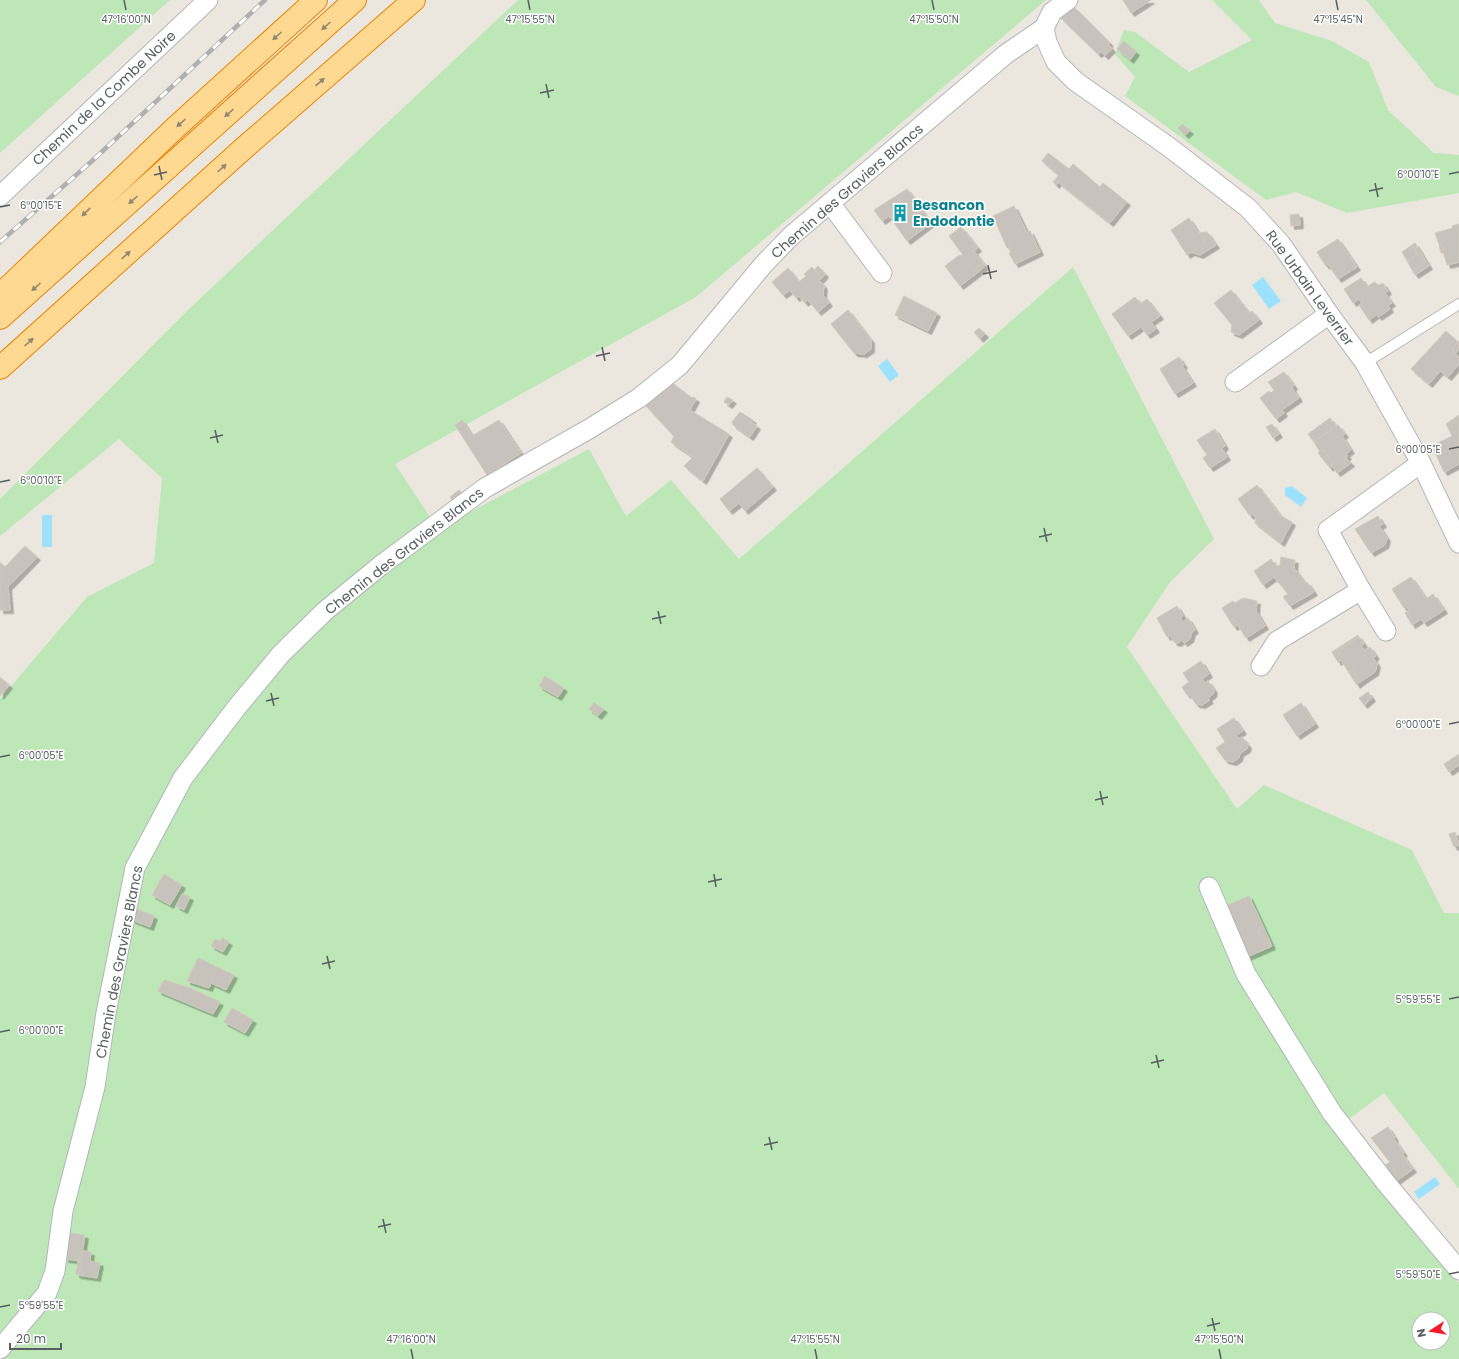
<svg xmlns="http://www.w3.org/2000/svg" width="1459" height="1359" viewBox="0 0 1459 1359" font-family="Poppins,sans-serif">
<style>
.green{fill:#bee7b8;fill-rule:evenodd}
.water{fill:#9ce1ff}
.building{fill:#c7c2bb;stroke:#d1c8bc;filter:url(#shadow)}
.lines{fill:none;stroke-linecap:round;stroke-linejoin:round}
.service-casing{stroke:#b2b6bb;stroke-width:12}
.minor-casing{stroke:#b2b6bb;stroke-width:21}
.trunk-casing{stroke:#eb8200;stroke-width:24}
.service{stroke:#fff;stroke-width:10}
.minor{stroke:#fff;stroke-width:19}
.trunk{stroke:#ffd992;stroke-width:22}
.rail-casing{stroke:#afb0b1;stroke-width:4.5}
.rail{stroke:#fff;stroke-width:3;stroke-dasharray:9;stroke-linecap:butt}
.oneway{fill:#928872}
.ticks{fill:none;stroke:#585d61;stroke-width:1.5}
.labels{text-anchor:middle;stroke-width:3;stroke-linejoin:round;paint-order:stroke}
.street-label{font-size:14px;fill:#585d61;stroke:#fff}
.culture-label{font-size:14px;font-weight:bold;fill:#0d838f;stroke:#fff;text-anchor:start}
.ticks-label{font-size:10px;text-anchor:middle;fill:#585d61;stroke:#fff;stroke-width:3;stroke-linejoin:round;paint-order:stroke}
</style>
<defs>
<filter id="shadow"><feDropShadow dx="3.5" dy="3.5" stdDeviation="0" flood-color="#0004"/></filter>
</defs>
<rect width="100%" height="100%" fill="#ece7de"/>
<g class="green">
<polygon points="0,0 170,0 0,153"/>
<path d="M518 0H1046L696 297 395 464 438 529 589 449 626 516 671 480 739 559 1073 267 1214 539 1170 582 1127 647 1237 809 1264 785 1412 850 1444 913H1459V1189L1384 1093 1333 1131 1419 1239 1459 1283V1359H0V699L87 597 154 563 162 478 119 439 0 536V499L190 308ZM1419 1319H1443V1343H1419Z"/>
<polygon points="1212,0 1259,0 1275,23 1332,41 1369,62 1388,110 1434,153 1459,155 1459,193 1347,213 1296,192 1266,200 1125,96 1135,77 1115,54 1124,30 1135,32 1189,72 1252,40"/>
<polygon points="1366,0 1459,0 1459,96 1436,87"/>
</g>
<g class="water">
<polygon points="1263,277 1281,301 1269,309 1252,285"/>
<polygon points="887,359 899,375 890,382 878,366"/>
<polygon points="1292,486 1307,498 1301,507 1285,495 1285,488"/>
<rect x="42" y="515" width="10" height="32"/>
<polygon points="1435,1177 1440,1184 1419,1199 1414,1192"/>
</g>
<g class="building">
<polygon points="1123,0 1151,0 1131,13"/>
<polygon points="1074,7 1110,43 1108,44 1112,49 1105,56 1101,52 1098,54 1061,18"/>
<polygon points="1124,41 1136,52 1130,60 1117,49"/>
<polygon points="1182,124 1190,131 1185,135 1178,128"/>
<polygon points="1048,153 1069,169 1073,164 1100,187 1103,183 1127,202 1110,223 1058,182 1056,185 1053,182 1059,175 1042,161"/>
<polygon points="907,189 931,223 907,241 889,216 882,221 874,210"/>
<polygon points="1014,206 1027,233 1030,231 1040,252 1015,264 1009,253 1011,252 1009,247 1007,248 993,216"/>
<polygon points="1299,214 1300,225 1291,226 1290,215"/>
<polygon points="1189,218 1205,243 1187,255 1171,230"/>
<polygon points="1459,224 1459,262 1447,265 1441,243 1439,244 1435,233 1453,228 1452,226"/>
<polygon points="961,227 978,248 974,251 983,263 974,270 977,273 960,286 945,266 958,256 963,255 949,236"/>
<polygon points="1207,232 1216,245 1200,255 1191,252 1205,243 1199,233"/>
<polygon points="1338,239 1357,267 1338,279 1328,264 1326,266 1317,252"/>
<polygon points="1415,243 1429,266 1415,275 1407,261 1418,254 1412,245"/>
<polygon points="1441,243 1444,253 1441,253 1439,244"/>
<polygon points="1412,245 1418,254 1407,261 1402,252"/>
<polygon points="983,263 985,266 977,273 974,270"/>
<polygon points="818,266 825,274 822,278 815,269"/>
<polygon points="812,267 822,278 819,280 824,286 823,295 829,303 818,312 808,300 805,303 799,296 796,298 790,290 783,295 772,282 788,268 799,282 806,276 804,274"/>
<polygon points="1361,278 1367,287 1374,282 1379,285 1383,283 1388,291 1385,293 1392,303 1388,305 1390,309 1378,317 1377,314 1369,320 1359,305 1362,303 1359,299 1353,303 1344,289"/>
<polygon points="1231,290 1249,313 1252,311 1259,320 1239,335 1231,332 1232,325 1214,303"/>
<polygon points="904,296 937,313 928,331 895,315"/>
<polygon points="1135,297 1140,304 1147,299 1160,316 1151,322 1156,329 1147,335 1141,327 1128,336 1112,314"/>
<polygon points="848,310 871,340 871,349 864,354 854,353 831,324"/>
<polygon points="979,328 985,334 980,339 974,332"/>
<polygon points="1446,331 1458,342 1453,348 1453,352 1459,357 1459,364 1448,377 1440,371 1429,384 1411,369"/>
<polygon points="1458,342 1459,349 1455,354 1453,348"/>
<polygon points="1179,357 1184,365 1182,366 1193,383 1175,394 1160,369"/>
<polygon points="1284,372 1294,386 1292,388 1299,398 1282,410 1284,413 1276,419 1260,398 1269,391 1271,393 1274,390 1268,382"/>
<polygon points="671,382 692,398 694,397 696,399 690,410 729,434 703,481 684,466 693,457 671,442 674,436 645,405"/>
<polygon points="727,397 733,400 729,405 724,402"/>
<polygon points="740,412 753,420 751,422 757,426 750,437 733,425 732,422"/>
<polygon points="1459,415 1459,445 1457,446 1459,450 1459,464 1444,472 1432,446 1452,436 1446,424"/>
<polygon points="1330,418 1336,426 1314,442 1308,434"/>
<polygon points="462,420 472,436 499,420 521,453 487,475 455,425"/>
<polygon points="1272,424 1279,434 1273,438 1266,427"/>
<polygon points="1338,425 1345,434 1342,436 1351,450 1346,454 1348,456 1344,459 1347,466 1337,473 1332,466 1333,463 1323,450 1320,452 1314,442"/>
<polygon points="1215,429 1225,446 1222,449 1227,457 1210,468 1203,458 1207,455 1197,440"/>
<polygon points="1323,450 1333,463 1330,468 1318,453"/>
<polygon points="1346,458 1351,463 1347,466 1344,461"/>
<polygon points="757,468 773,487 745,511 739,503 729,511 720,499"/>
<polygon points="1257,485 1281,516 1292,522 1281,543 1255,523 1256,518 1253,514 1250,516 1238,499"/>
<polygon points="459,490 462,493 466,490 454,503 450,497"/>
<polygon points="1378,516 1383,524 1379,526 1387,538 1385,545 1371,553 1355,529"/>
<polygon points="25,546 37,557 8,587 10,610 0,610 0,562 5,567"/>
<polygon points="1281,557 1295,560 1294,568 1305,583 1307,582 1314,592 1290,606 1283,597 1288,594 1274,577 1263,585 1254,571 1271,559 1275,565 1280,566"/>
<polygon points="1411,577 1426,599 1433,594 1444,610 1424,623 1421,619 1412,625 1405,613 1409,610 1406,606 1404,608 1392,589"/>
<polygon points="1243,598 1257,601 1256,611 1265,626 1246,638 1234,619 1230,621 1222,608 1233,601 1235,603"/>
<polygon points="1177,606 1183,616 1180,617 1183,622 1188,618 1195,630 1192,632 1190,639 1184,643 1182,640 1178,643 1174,642 1170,635 1167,637 1157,618"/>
<polygon points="1234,619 1238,624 1234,627 1230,621"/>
<polygon points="1358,635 1359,637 1333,654 1332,652"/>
<polygon points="1359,637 1364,644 1361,646 1365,650 1370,647 1376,656 1373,658 1377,664 1375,672 1360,682 1353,671 1349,673 1341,660 1338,662 1333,654"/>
<polygon points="1201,661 1209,674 1202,679 1205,683 1208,681 1214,690 1213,694 1208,698 1210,700 1202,705 1196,704 1189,694 1187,695 1182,687 1189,682 1183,673"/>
<polygon points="1353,671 1360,682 1357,685 1349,673"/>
<polygon points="545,676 564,688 558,697 539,686"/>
<polygon points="0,677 9,685 0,696"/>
<polygon points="1368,692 1372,698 1364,705 1359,698"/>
<polygon points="594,702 597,705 592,711 589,709"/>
<polygon points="1301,703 1315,724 1297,736 1283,715"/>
<polygon points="597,705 604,709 598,716 592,711"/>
<polygon points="1234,718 1243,731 1236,735 1238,739 1242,737 1248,745 1247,749 1240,753 1239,758 1233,762 1225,760 1216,748 1225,742 1217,729"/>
<polygon points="1459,754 1459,765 1449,772 1444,764"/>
<polygon points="1455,832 1459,845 1454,847 1449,834"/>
<polygon points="164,874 182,885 170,905 152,895"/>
<polygon points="182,894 190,897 184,910 176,906"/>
<polygon points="1249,896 1262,924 1258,932 1260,935 1265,937 1270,947 1247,957 1241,945 1244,944 1226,906"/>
<polygon points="132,907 154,916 150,927 132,920"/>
<polygon points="1262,924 1272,946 1270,947 1265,937 1260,935 1258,932"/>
<polygon points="222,938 229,942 227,945 220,942"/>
<polygon points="215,939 227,945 223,952 211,946"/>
<polygon points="198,958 234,975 226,990 211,983 209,988 187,981"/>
<polygon points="164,980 190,988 220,1002 213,1014 158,991"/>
<polygon points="232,1008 253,1020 245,1033 224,1022"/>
<polygon points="1388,1127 1395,1138 1394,1139 1404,1153 1402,1154 1413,1169 1395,1182 1384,1166 1390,1162 1371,1138"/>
<polygon points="69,1233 85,1235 81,1261 65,1259"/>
<polygon points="83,1251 91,1252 90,1261 100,1263 97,1278 78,1275"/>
<polygon points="78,1261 81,1261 78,1275 76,1274"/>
</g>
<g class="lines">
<g class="service-casing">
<polyline id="service" points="1365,363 1459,304"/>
</g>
<g class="minor-casing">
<g id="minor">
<polyline points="1068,0 1052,12 1044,28 1047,42 1056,62 1075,81 1169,147 1248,208 1281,244 1329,314 1365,363 1421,463 1459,543"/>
<polyline points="0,196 208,0"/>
<polyline points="830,203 882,273"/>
<polyline points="1235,382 1329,314"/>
<polyline points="1386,631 1361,590 1328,530 1421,463"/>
<polyline points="1261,666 1277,641 1361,590"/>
<polyline points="1209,887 1246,974 1332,1113 1386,1183 1459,1270"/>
<polyline points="0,1349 47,1293 55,1271 63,1211 95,1087 106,1013 135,868 183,778 237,707 281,654 325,611 380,566 485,488 589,429 639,398 680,365 763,265 791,236 1006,54 1044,28"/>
</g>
</g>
<g class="trunk-casing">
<g id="trunk">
<polyline points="0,295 175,128 316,0"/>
<polyline points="0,318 355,0"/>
<polyline points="0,368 244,148 414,0"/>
</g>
</g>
<use href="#service" class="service"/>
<use href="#minor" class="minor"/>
<use href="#trunk" class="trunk"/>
<g class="rail-casing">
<polyline id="rail" points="0,242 92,161 265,0"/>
</g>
<use href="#rail" class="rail"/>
</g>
<defs><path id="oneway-solid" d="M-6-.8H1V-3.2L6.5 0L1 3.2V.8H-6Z"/></defs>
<g class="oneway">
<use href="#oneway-solid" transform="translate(326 26) rotate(138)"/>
<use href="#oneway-solid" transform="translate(277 36) rotate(138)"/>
<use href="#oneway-solid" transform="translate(320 82) rotate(-41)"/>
<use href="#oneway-solid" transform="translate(229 113) rotate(138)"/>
<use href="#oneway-solid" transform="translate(181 123) rotate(138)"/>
<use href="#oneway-solid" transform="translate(222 168) rotate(-42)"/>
<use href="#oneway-solid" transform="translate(133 200) rotate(138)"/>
<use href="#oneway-solid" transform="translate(86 212) rotate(136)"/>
<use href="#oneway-solid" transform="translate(126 255) rotate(-42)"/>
<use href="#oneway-solid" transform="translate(36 287) rotate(138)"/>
<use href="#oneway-solid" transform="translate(29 342) rotate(-42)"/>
</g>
<path class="ticks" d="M124 0 126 10M528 0 530 10M932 0 934 10M1336 0 1338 10M546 84 549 98M540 93 554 90M159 166 162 180M1449 174 1459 172M154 175 167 172M1375 183 1378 197M1369 191 1383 188M0 207 10 205M988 265 991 279M983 274 997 271M602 347 605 361M596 356 610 353M215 430 218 443M210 438 223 435M1449 449 1459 447M0 482 10 480M1044 528 1047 542M1039 537 1052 534M658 611 661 624M652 619 666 616M271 693 274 706M266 701 279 698M1449 724 1459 722M0 757 10 755M1100 791 1103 805M1095 800 1108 797M714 874 716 887M708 882 722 879M327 956 330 969M322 964 335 961M1449 999 1459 997M0 1032 10 1030M1156 1055 1159 1068M1151 1063 1164 1060M769 1137 772 1150M764 1145 778 1142M383 1219 386 1233M378 1227 391 1224M1449 1274 1459 1272M0 1307 10 1305M1212 1318 1215 1331M1207 1326 1220 1323M411 1349 413 1359M815 1349 817 1359M1219 1349 1221 1359"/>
<defs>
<g id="building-bare" transform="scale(1.38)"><path d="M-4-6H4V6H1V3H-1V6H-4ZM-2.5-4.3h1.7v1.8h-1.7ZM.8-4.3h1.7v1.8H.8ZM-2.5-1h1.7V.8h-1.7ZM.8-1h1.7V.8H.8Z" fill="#0f9aa8" stroke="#fff" stroke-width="2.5" paint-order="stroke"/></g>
</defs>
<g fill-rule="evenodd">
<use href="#building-bare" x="900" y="213"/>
</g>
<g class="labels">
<g class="street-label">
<text transform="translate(104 98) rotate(-43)" y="5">Chemin de la Combe Noire</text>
<text transform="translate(847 191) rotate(-41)" y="5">Chemin des Graviers Blancs</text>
<text transform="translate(1310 288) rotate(54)" y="5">Rue Urbain Leverrier</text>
<text transform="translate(404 551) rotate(-38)" y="5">Chemin des Graviers Blancs</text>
<text transform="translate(119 962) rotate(-79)" y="5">Chemin des Graviers Blancs</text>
</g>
<g class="culture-label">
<text x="913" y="210">Besancon<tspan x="913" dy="16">Endodontie</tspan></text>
</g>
</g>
<g class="ticks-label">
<text x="126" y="23">47°16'00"N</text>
<text x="530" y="23">47°15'55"N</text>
<text x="934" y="23">47°15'50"N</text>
<text x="1338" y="23">47°15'45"N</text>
<text x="1418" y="178">6°00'10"E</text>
<text x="41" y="209">6°00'15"E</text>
<text x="1418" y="453">6°00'05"E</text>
<text x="41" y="484">6°00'10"E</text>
<text x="1418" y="728">6°00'00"E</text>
<text x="41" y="759">6°00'05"E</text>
<text x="1418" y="1003">5°59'55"E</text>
<text x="41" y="1034">6°00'00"E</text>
<text x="1418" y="1278">5°59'50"E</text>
<text x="41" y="1309">5°59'55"E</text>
<text x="411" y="1343">47°16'00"N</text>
<text x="815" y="1343">47°15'55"N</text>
<text x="1219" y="1343">47°15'50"N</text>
</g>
<g transform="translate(1431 1331) rotate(258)"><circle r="19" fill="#ffffff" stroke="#bcbec0"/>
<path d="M0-3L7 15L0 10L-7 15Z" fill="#f71a26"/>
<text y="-6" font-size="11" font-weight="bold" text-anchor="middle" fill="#585d61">N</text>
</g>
<path d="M10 1343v6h51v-6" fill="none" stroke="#585d61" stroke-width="2"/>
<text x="16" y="1343" font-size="12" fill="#585d61" stroke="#ffffff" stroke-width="3" paint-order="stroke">20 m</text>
</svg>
